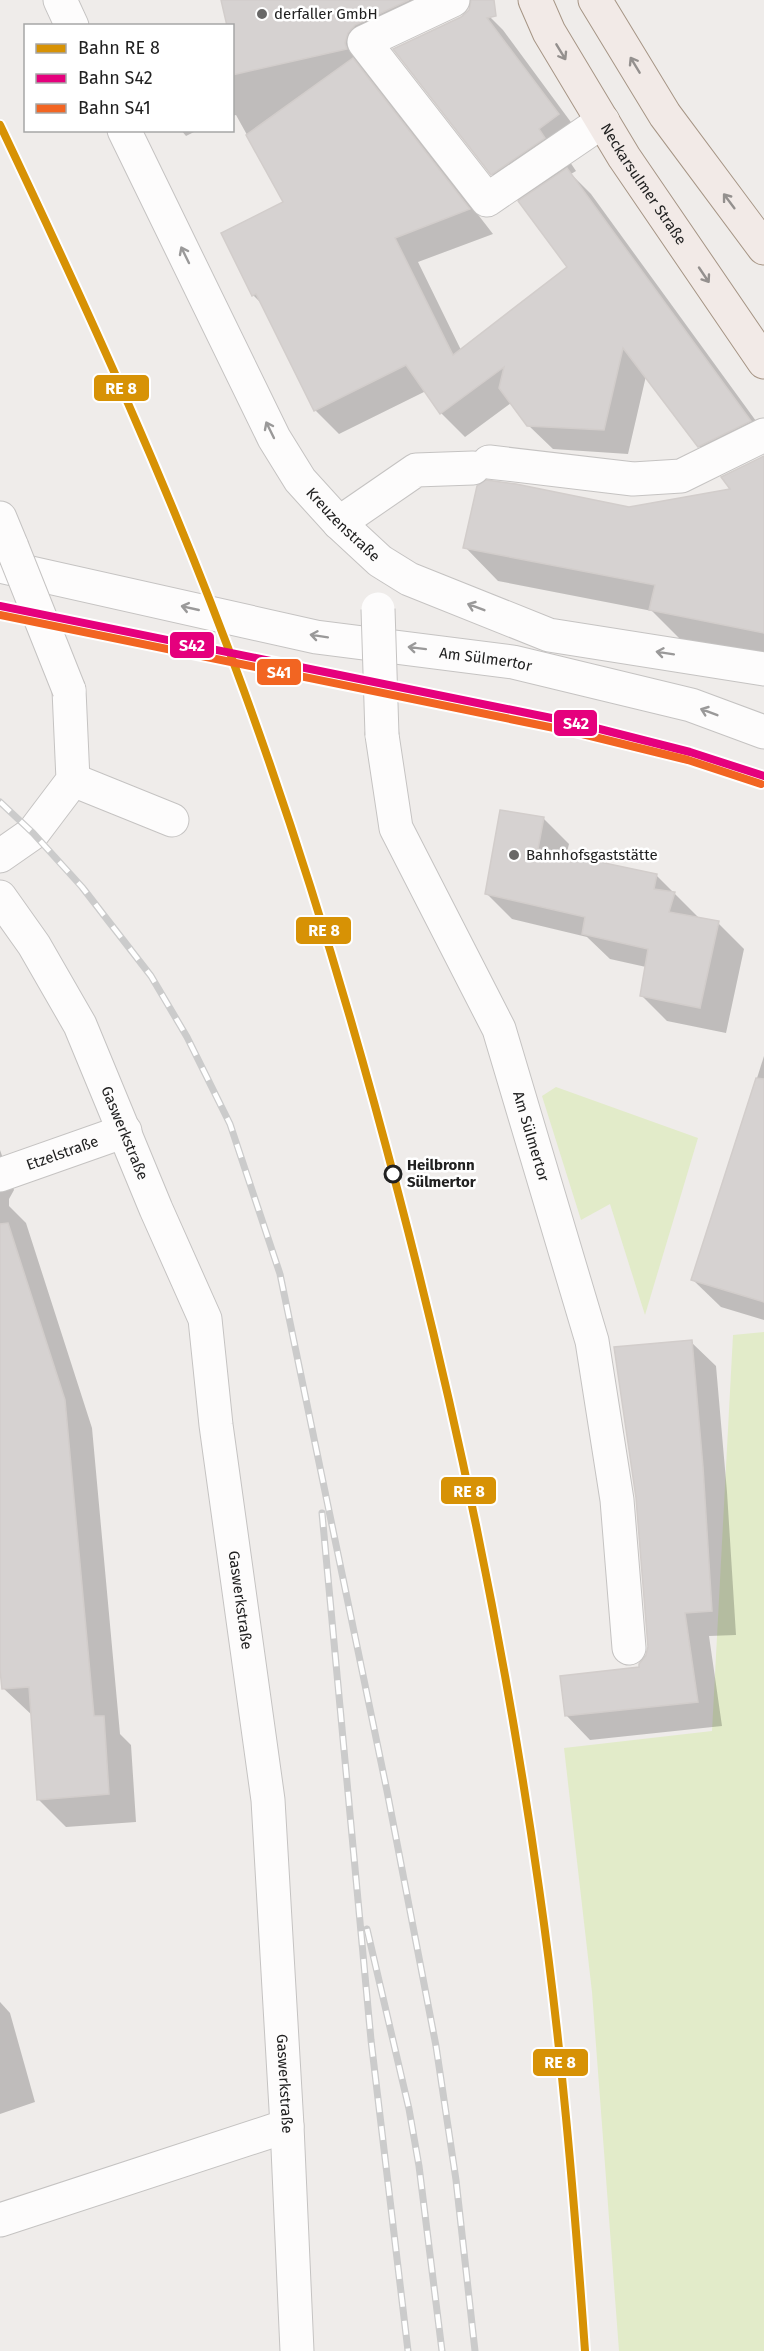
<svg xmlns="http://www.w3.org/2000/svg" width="764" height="2351" viewBox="0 0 764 2351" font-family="'Fira Sans',sans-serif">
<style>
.grass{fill:#e2ebc9}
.shadow{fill:#0003;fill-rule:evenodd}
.building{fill:#d6d2d1;stroke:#d2cdcb;stroke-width:1.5}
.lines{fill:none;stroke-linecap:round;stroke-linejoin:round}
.minor-casing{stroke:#c5c3c2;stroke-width:35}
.major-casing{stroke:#a69585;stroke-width:35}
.minor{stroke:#fdfcfc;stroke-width:33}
.major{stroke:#f2eae7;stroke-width:33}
.rail-casing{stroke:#cbcbcb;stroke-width:7}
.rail{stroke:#fff;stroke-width:4.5;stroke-dasharray:14;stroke-linecap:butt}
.minor-bridge-casing{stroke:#c5c3c2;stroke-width:35;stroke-linecap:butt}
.minor-bridge{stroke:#fdfcfc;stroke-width:33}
.rail-1-casing{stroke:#fff;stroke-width:12}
.rail-2-casing{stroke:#fff;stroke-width:12}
.rail-3-casing{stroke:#fff;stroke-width:12}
.rail-1{stroke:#d79205;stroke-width:8}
.rail-2{stroke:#e5007d;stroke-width:8}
.rail-3{stroke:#f26522;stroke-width:8}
.oneway{stroke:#94908e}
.oneway2{stroke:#9a9999}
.poi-dot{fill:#696867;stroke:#fff;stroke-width:2}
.stop-dot{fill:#fff;stroke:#212121;stroke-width:3}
.labels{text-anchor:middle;stroke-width:5;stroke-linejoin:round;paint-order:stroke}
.poi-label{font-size:15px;fill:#212121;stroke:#fff;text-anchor:start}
.street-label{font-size:15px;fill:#212121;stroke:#fff}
.stop-label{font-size:15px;font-weight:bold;fill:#212121;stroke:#fff;text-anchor:start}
.line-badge{stroke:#fff;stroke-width:2}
.badge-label{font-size:16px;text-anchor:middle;font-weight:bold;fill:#fff}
</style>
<rect width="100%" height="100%" fill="#efecea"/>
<g class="grass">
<polygon points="556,1087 698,1138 645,1315 610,1204 581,1220 542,1096"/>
<polygon points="764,1332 764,2351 619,2351 592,1992 564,1748 712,1731 733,1335"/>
</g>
<g class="shadow">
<path d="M223 0H488L476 3 503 30 590 148 570 162 576 171 571 174 591 194 764 432 723 470 699 446 646 376 628 454 553 449 528 425 511 403 465 437 441 413 426 391 339 434 315 410 263 305 253 295 285 203 236 115 232 116V26ZM472 5 470 11 462 18 492 174 521 203 569 268 461 350 418 262 493 234 373 79 380 49Z"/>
<polygon points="181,130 198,130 186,136"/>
<polygon points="764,458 764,659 684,643 652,611 498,581 465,547 629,509 733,490"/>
<polygon points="543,818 569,844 566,856 656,875 700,919 718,923 744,949 726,1033 667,1021 641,995 646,967 610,959 587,937 512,919 486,893"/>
<polygon points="764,1056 764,1320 721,1307 693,1280"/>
<polygon points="0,1150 14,1190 9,1199 9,1206 26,1223 92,1428 120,1734 131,1745 136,1822 66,1827 38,1799 33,1716 3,1688 0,1654"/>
<polygon points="691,1342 716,1366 727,1492 736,1635 709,1636 722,1726 590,1740 566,1715 641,1668 648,1656"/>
<polygon points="0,2002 10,2013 35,2102 0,2114"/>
</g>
<g class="building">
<polygon points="221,0 409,0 355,25 348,33 345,43 347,49 232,75 232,26 227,26"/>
<polygon points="471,0 494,0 496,16 487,18 559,114 539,129 545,138 491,175 393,49 461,17 469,10"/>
<polygon points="353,58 470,209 395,238 453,355 567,267 518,201 567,168 751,421 698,447 623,348 604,430 527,426 499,388 504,367 440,414 406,365 314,411 256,294 252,296 221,233 283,202 246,135"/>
<polygon points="764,456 764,633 649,610 655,585 463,548 477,486 486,480 516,484 629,507 730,489 721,477"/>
<polygon points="500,810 544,817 538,849 657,874 654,889 675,892 669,912 719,921 700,1008 640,996 648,949 582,934 585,917 485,894"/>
<polygon points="756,1078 764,1079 764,1302 691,1280"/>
<polygon points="8,1223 65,1400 94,1716 104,1716 109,1794 37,1800 29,1687 2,1689 0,1670 0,1224"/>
<polygon points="692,1340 703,1467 712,1611 685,1613 698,1702 565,1716 560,1676 639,1667 639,1664 646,1655 648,1647 636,1498 614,1347"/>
</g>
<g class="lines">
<g class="minor-casing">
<g id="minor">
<polyline points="60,0 72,26"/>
<polyline points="453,0 364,42 487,200 603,121"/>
<path id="s1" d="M124 130 274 438 300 480 339 523 380 561 409 579 549 635 764 669"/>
<polyline points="489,462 633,479 681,476 764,435"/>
<polyline points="0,518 12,547"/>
<polyline points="339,523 416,470 473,468"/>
<path id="s2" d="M0 566 316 637 513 662 691 705 764 732"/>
<path id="s3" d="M382 735 396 828 499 1029 592 1341 617 1500 629 1648"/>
<polyline points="73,780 172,820"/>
<polyline points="0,856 33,833 73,780 69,690"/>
<path id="s4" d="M0 897 34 945 80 1025 156 1209 205 1319 216 1425 268 1800 287 2126 297 2351"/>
<path id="s5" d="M0 1175 125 1131"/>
<polyline points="0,2220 287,2126"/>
</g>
</g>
<g class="major-casing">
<g id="major">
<path id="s6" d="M535 0 549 32 624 157 764 362"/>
<polyline points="595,0 665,115 764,248"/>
</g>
</g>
<use href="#minor" class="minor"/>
<use href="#major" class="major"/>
<g class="rail-casing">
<g id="rail">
<polyline points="0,802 33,833 82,887 151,976 187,1037 230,1124 280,1274 387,1791 436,2046 456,2180 475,2351"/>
<polyline points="322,1513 371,2040 408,2351"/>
<polyline points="367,1929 409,2109 419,2166 442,2351"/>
</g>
</g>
<use href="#rail" class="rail"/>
<g class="minor-bridge-casing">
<g id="minor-bridge">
<polyline points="12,547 69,690"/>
<polyline points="378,609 382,735"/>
</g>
</g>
<use href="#minor-bridge" class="minor-bridge"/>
<g class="rail-1-casing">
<path id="rail-1" d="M0 125C88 310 174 498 244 691 304 856 354 1023 398 1192 458 1421 506 1653 539 1888 561 2041 574 2196 585 2351"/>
</g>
<g class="rail-2-casing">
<polyline id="rail-2" points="0,606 576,723 690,752 764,776"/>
</g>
<g class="rail-3-casing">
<polyline id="rail-3" points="0,615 574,732 688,760 761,784"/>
</g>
<use href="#rail-1" class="rail-1"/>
<use href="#rail-2" class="rail-2"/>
<use href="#rail-3" class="rail-3"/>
</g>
<defs><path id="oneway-shaft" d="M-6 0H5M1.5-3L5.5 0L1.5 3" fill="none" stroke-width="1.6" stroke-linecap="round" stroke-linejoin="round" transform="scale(1.5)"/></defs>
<g class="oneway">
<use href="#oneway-shaft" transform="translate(561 52) rotate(59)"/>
<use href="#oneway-shaft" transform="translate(635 65) rotate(-121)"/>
<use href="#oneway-shaft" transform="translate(729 201) rotate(-127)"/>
<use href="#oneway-shaft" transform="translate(704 275) rotate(56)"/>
</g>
<g class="oneway2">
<use href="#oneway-shaft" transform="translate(185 255) rotate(-116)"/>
<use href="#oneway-shaft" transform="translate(270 430) rotate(-116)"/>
<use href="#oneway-shaft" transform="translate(476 607) rotate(-159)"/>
<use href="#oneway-shaft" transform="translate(190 608) rotate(-167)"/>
<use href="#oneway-shaft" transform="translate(319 636) rotate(-171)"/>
<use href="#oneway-shaft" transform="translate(417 648) rotate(-173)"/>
<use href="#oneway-shaft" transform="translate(665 653) rotate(-171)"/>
<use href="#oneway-shaft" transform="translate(709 712) rotate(-159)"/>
</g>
<g class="poi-dot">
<circle cx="262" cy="14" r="6"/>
<circle cx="514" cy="855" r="6"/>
</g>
<circle class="stop-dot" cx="393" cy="1174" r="8"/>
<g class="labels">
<g class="poi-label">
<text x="274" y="19">derfaller GmbH</text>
<text x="526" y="860">Bahnhofsgaststätte</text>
</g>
<g class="street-label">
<text dy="5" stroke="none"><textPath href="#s6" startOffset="214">Neckarsulmer Straße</textPath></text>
<text dy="5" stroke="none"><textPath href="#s1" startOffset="454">Kreuzenstraße</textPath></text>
<text dy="5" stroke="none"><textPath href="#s2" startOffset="495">Am Sülmertor</textPath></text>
<text dy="5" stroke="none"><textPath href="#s4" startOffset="268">Gaswerkstraße</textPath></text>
<text dy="5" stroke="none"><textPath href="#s3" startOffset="432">Am Sülmertor</textPath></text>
<text dy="5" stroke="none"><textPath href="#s5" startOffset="66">Etzelstraße</textPath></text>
<text dy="5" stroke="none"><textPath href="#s4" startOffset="754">Gaswerkstraße</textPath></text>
<text dy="5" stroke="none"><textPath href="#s4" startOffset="1240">Gaswerkstraße</textPath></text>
</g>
<g class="stop-label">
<text x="407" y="1170">Heilbronn<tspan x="407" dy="17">Sülmertor</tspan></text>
</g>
</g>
<g class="line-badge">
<rect x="93" y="374" width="57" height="28" rx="6" fill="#d79205"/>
<rect x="169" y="631" width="46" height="28" rx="6" fill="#e5007d"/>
<rect x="256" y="658" width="46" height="28" rx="6" fill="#f26522"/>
<rect x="553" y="709" width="45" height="28" rx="6" fill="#e5007d"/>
<rect x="295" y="916" width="57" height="29" rx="6" fill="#d79205"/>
<rect x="440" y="1476" width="57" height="29" rx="6" fill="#d79205"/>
<rect x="532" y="2048" width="57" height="29" rx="6" fill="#d79205"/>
</g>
<g class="badge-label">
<text x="121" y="394">RE 8</text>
<text x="192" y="651">S42</text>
<text x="279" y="678">S41</text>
<text x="576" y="729">S42</text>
<text x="324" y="936">RE 8</text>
<text x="469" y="1497">RE 8</text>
<text x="560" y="2068">RE 8</text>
</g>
<rect x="24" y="24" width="210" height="108" fill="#ffffff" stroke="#a6a6a6" stroke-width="1.5"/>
<rect x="36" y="44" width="30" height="9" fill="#d79205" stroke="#a6a6a6" stroke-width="1.5"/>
<text x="78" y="54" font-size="18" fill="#212121">Bahn RE 8</text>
<rect x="36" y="74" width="30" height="9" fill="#e5007d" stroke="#a6a6a6" stroke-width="1.5"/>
<text x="78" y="84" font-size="18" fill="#212121">Bahn S42</text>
<rect x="36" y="104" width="30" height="9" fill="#f26522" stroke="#a6a6a6" stroke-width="1.5"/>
<text x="78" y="114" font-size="18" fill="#212121">Bahn S41</text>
</svg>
